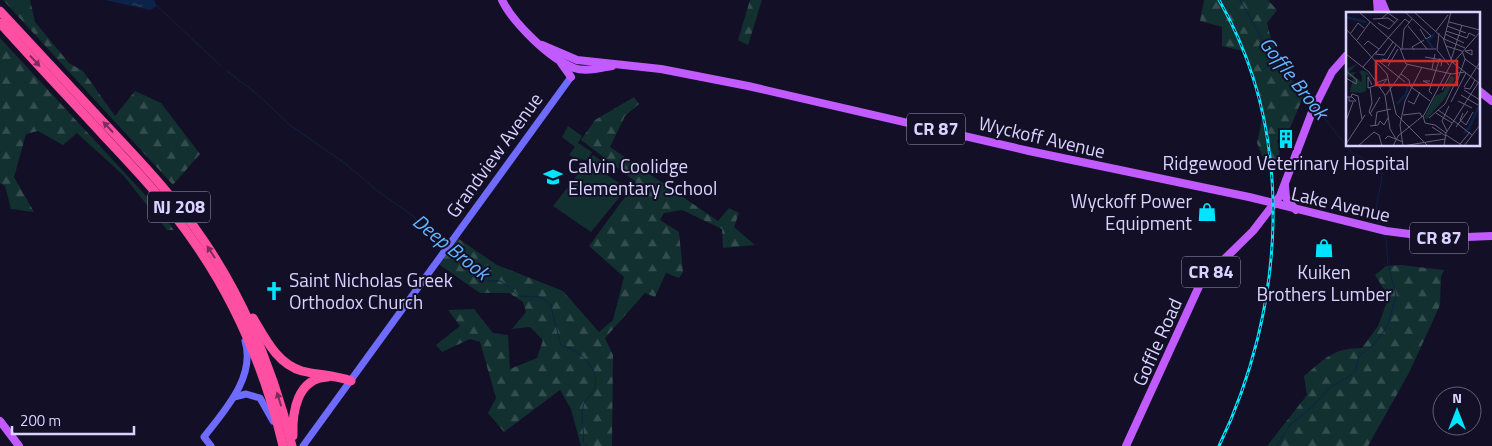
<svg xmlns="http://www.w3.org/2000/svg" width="1492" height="446" viewBox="0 0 1492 446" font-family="'Titillium Web',sans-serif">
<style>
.forest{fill:url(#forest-firs)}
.green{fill:#12302f}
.water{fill:url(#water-ripples)}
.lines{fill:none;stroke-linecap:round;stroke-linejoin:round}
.stream{stroke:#0c2248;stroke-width:1}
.secondary{stroke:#6f6bff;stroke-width:7}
.primary{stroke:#c25bff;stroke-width:8}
.highway{stroke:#ff4fa3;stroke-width:9}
.rail-casing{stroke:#00e5ff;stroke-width:3}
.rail{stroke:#130f26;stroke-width:1;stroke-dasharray:4;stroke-linecap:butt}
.oneway{fill:#7d2c5e}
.labels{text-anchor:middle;stroke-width:4;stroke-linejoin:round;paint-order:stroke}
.shield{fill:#130f26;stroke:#9e99be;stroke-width:1}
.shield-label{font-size:18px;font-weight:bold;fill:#d9d4ff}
.street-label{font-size:19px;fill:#d9d4ff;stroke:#130f26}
.poi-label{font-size:19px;fill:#d9d4ff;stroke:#130f26}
.water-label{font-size:20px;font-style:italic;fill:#62b6ff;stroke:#130f26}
.inset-river{fill:none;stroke:#0c2248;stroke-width:2.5}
.inset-road{fill:none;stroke:#625e7d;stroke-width:1}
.view{fill:#d62828;fill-opacity:0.15;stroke:#d62828;stroke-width:2.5}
.inset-edge{fill:none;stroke:#d9d4ff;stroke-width:2.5}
</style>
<defs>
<pattern id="forest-firs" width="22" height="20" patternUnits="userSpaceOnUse" patternTransform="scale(1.25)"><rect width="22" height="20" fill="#12302f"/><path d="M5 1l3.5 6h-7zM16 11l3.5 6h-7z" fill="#344d4e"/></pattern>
<pattern id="water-ripples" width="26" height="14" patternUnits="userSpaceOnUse" patternTransform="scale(1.25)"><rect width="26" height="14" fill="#0c2248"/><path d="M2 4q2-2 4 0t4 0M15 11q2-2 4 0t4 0" fill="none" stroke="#2f4163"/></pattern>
</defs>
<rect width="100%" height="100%" fill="#130f26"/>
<g class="forest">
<polygon points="3,0 30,0 35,22 69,63 83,71 115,116 135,91 161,103 200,154 173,185"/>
<polygon points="750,0 762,0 748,45 738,40"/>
<path d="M1204 0H1268L1277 10 1267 23C1273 51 1288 80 1308 100L1307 102 1303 97 1288 133 1281 131 1277 142 1280 145 1278 169 1267 168 1257 143 1263 114 1243 51 1222 46V27L1200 21Z"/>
<polygon points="0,38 160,211 174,230 167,230 123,175 77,133 63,145 38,131 26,134 14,177 34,212 11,209 5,186 0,183"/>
<polygon points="634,97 639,104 625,116 610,147 718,221 729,208 739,213 734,227 755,245 723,248 722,229 682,210 664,213 660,220 679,232 683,272 679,278 666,273 655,297 645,293 605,338 613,355 612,446 581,446 571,409 560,390 504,432 488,413 496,398 480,342 470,339 442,352 436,345 460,326 448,310 474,309 493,333 508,335 510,369 537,358 543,340 530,327 512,329 526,312 523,302 509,293 480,293 437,263 456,237 497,265 563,291 599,332 613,320 624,277 589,246 636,182 581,140 595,120"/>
<path d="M1401 265 1444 270 1441 277 1440 305 1410 371 1368 446H1267L1307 395 1304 376C1325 359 1332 348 1362 348L1378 326 1389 297 1375 275 1386 266Z"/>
</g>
<g class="green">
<polygon points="568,126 582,136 578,143 592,152 587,160 578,159 569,155 575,147 562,137"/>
<polygon points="593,155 609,166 604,173 627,188 591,232 553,206"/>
</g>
<polygon class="water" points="105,0 154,0 157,6 150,10"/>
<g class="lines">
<g class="stream">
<polyline points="1240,0 1269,51 1313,106"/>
<polyline points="157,6 222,67"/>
<polyline points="227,71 257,94 291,126 346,164 375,189 413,216 432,236 445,245"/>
<path d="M1318 110 1352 153 1376 165 1382 172C1382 192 1371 207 1380 227"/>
<path d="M450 249 487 281H501L519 296 540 297 550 303 561 345C577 349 600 367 595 387 593 395 584 399 583 407 580 418 585 431 583 442L587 446"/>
<polyline points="1277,446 1289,426 1312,407 1330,387 1350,376 1356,370 1359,356 1372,346 1384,331 1389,321 1396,295 1388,264 1386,239 1383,233"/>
</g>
<g class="secondary">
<polyline points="234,397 246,394 260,398 273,421"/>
<path d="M211 446 204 437C224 411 256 377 245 341"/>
<polyline points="303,446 571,77"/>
</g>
<g class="primary">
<path d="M502 0C513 23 550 59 574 68 586 72 600 68 612 66"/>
<polyline points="1377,0 1378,14"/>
<polyline points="1381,0 1387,14"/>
<polyline points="542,45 577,60 661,69 748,86 1029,151 1249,197 1386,231 1441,238 1492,236"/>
<polyline points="561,63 571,77"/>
<polyline points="1478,90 1492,101"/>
<polyline points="1285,186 1286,198 1296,210"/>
<polyline points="0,421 19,446"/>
<polyline points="1126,446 1201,282 1253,231 1280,196 1312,112 1332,72 1347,55"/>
</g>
<g class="highway">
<path d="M0 11C35 49 71 87 106 125 141 162 176 199 204 241 246 303 274 373 292 446"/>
<path d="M0 23C34 61 69 98 103 135 136 170 169 205 196 245 238 306 266 374 283 446"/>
<path d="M253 318C265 338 277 364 302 371 318 375 335 375 351 381"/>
<path d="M293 436C292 412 297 378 328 377"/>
</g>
<g class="rail-casing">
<path id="rail" d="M1219 0C1297 136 1285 309 1219 446"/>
</g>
<use href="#rail" class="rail"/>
</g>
<defs><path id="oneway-solid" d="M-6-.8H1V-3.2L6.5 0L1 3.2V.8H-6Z" transform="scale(1.25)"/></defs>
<g class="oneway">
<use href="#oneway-solid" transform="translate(35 61) rotate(47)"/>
<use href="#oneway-solid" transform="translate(108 127) rotate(-133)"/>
<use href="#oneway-solid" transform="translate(211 252) rotate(-123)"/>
<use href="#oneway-solid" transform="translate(279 399) rotate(-107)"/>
</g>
<defs>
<g id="building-bare" transform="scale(1.5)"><path d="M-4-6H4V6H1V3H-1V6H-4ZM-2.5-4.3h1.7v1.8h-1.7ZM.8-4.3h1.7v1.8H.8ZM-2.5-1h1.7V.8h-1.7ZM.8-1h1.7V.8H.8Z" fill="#00e5ff" stroke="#130f26" stroke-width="2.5" paint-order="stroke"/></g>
<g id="school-bare" transform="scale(1.5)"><path d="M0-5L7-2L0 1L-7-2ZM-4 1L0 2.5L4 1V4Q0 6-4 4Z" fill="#00e5ff" stroke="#130f26" stroke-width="2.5" paint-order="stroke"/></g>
<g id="shop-bare" transform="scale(1.5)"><path d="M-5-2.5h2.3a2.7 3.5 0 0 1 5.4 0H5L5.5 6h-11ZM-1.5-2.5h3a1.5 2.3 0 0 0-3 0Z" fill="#00e5ff" stroke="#130f26" stroke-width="2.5" paint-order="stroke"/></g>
<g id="church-bare" transform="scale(1.5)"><path d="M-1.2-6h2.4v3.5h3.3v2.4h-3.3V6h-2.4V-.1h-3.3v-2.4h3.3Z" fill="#00e5ff" stroke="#130f26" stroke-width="2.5" paint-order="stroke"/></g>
</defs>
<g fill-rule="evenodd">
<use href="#building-bare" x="1286" y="139"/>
<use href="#school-bare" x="553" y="177"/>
<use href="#shop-bare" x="1207" y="212"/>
<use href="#shop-bare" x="1324" y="248"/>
<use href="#church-bare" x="274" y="291"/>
</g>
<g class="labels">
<g class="shield">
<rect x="907" y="113.5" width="58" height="31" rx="4"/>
<rect x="148" y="191.5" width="62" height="31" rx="4"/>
<rect x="1410" y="222.5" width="58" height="31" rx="4"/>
<rect x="1182" y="256.5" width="58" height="31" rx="4"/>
</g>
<g class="shield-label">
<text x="936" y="135">CR 87</text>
<text x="179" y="213">NJ 208</text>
<text x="1439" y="244">CR 87</text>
<text x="1211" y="278">CR 84</text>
</g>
<g class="street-label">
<text transform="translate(1042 137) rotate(13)" y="7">Wyckoff Avenue</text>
<text transform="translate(494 155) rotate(-54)" y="7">Grandview Avenue</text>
<text transform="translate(1341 204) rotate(13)" y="7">Lake Avenue</text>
<text transform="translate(1157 342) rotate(-66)" y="7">Goffle Road</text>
</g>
<g class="poi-label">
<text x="1286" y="170">Ridgewood Veterinary Hospital</text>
<text x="568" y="173" text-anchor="start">Calvin Coolidge<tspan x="568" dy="22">Elementary School</tspan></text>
<text x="1192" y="208" text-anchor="end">Wyckoff Power<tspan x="1192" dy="22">Equipment</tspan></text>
<text x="1324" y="279">Kuiken<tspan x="1324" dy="22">Brothers Lumber</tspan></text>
<text x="289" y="287" text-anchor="start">Saint Nicholas Greek<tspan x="289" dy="22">Orthodox Church</tspan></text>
</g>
<g class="water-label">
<text transform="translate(1294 78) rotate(52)" y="7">Goffle Brook</text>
<text transform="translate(451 247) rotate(39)" y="7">Deep Brook</text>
</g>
</g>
<g transform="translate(1346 12)">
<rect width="134" height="134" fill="#130f26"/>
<path d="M11 52 2 61 10 60 7 63 15 70 16 64 13 60 16 58 22 61 27 70 20 62V79L15 81 4 80 7 66 0 64V57ZM105 64 109 66 100 85 81 107 78 106 89 84 97 80Z" fill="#12302f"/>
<path class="inset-river" d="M0 5 20 10M87 36 82 29 88 22M51 92 60 82 62 73M118 121 123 116 134 92"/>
<path class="inset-road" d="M13 0 54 36 60 52M59 0 85 24 80 27 74 17M68 0 98 27M36 6 42 1 52 8M27 7 42 6 49 11M103 10 134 18M32 11 43 17 52 7M62 14 81 37M101 14 120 21M0 17 41 62 50 102 82 134M90 19 102 3M100 19 121 26 123 21 129 24M5 21 12 11 18 16M93 21 91 38 103 53M99 22 118 31M42 26 59 7 64 11M97 26 106 50 133 71M98 27 119 36M98 27 105 0M11 28 24 10M18 33 22 29 33 37M100 34 116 39 119 47 134 58M55 37H90M56 37 58 17 66 7M68 38 66 35 78 28M119 39 126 43V38L119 39M30 41 42 26M0 42 23 60 39 83 44 117 50 127M29 42 38 43 47 30M79 45 96 48 95 54M36 47 41 48 50 33M105 48 116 13M34 50 59 70M107 51 134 20M60 52 106 62 119 60M42 54 52 37M17 55 31 39M76 55 59 89 54 113 57 134 99 127M86 57 89 42M0 59 11 68 10 72 0 66M55 62 63 68 64 74 84 89M84 69H77L86 73M111 70 119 47M30 71 41 67 34 76M26 73 22 65V76L31 73M24 75 26 91 23 100 26 104M118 75 134 50M118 76 124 77 129 68M96 78 105 61M118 78 134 88M86 82 83 79 94 46M40 83 61 53M115 83 132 93M0 85H6L10 89H3V85M5 85 6 82 12 84 16 107M62 89 68 92 74 80M112 89 126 96M105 90 120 61M99 92 110 69M92 98 108 109M90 101 106 111M117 101 114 108 120 113 127 100M24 102 34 85M57 103 74 101 76 105M77 104 79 111 89 113 100 121M83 106 99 92M0 109 7 90M108 109 126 123M24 114 32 113 34 109 38 113 42 106M29 114 31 100 45 97M86 115 100 124M110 115 122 99M101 119 96 109 103 94M79 123 95 122M100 123 117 134M39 127 42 124 57 130M0 132 19 103M114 132 124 120M12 134 28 120 33 123 36 134M47 134 52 124 78 103 106 50M98 134 100 121 132 71M118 134 134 113"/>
<path class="view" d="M30 49H111V73H30Z"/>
<rect width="134" height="134" class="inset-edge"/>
</g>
<g transform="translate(1457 411)"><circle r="24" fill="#130f26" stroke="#625e7d"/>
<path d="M0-4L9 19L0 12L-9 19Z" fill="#00e5ff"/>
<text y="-8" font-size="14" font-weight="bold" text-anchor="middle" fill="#d9d4ff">N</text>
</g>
<path d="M12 426v8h122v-8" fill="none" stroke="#d9d4ff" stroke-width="2.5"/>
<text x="20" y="426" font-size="15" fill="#d9d4ff" stroke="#130f26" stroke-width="4" paint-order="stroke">200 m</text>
</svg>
